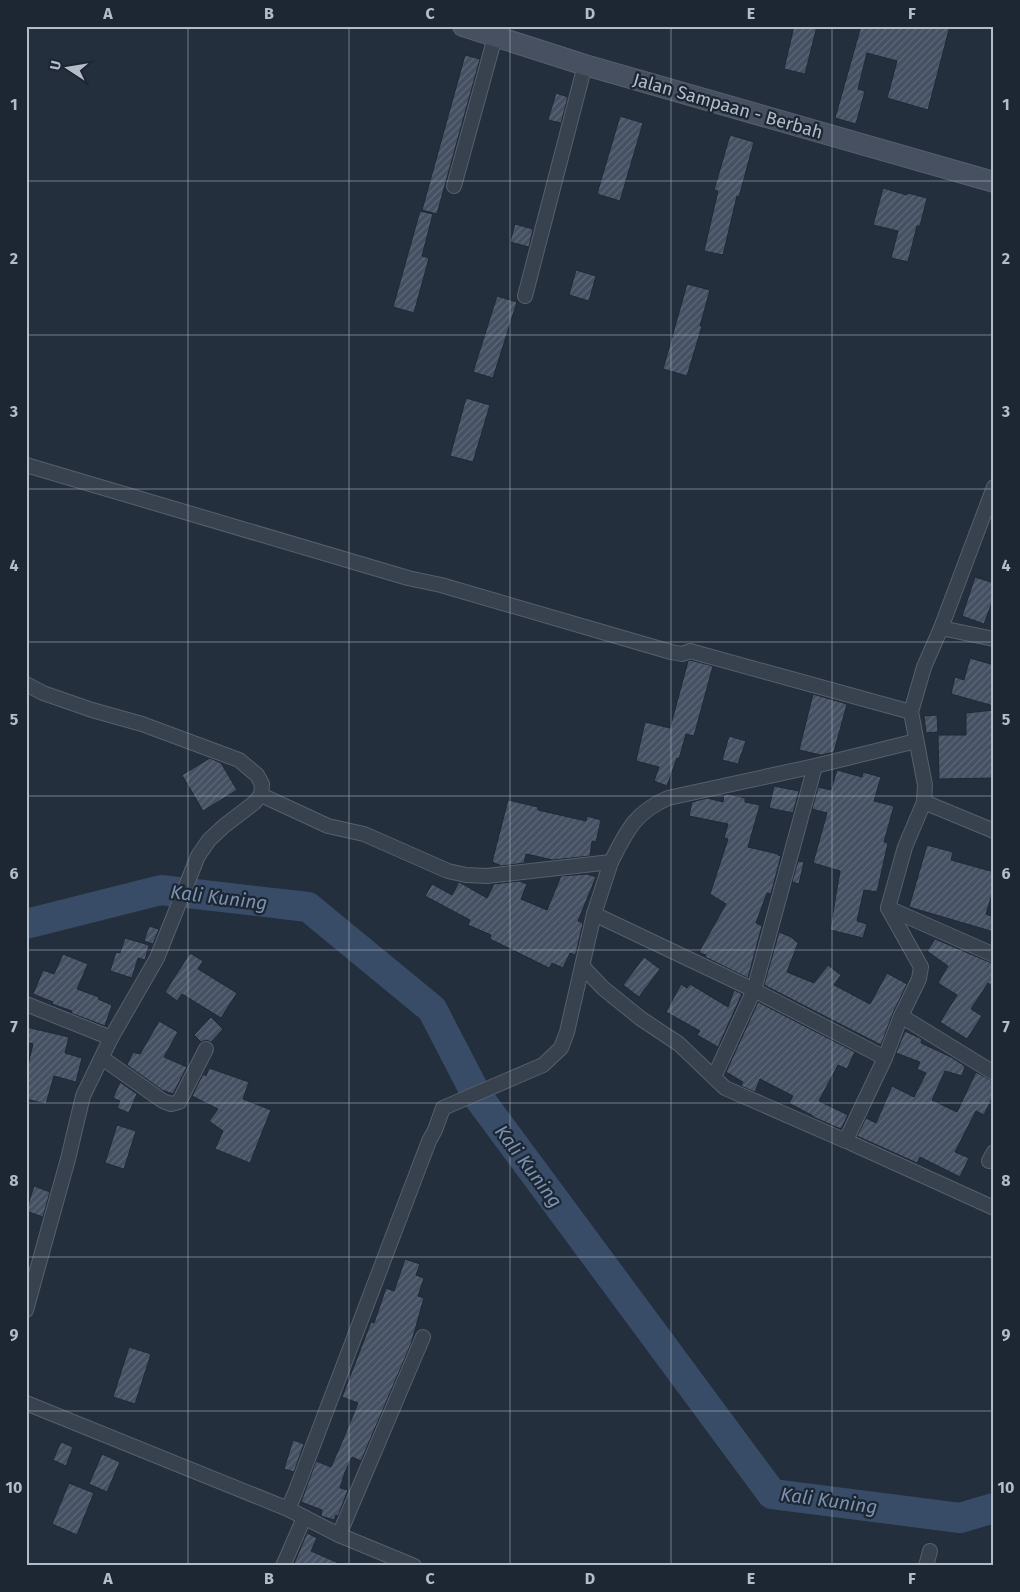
<svg xmlns="http://www.w3.org/2000/svg" width="1020" height="1592" viewBox="0 0 1020 1592" font-family="'Fira Sans',sans-serif">
<style>
.lines{fill:none;stroke-linecap:round;stroke-linejoin:round}
.river{stroke:#394c67;stroke-width:30}
.building{fill:url(#building-hatch);stroke:#1f2835}
.minor-casing{stroke:#565f6c;stroke-width:16}
.secondary-casing{stroke:#565f6c;stroke-width:22}
.minor{stroke:#38414e;stroke-width:14}
.secondary{stroke:#465061;stroke-width:20}
.grid{fill:none;stroke:#b4bcc9;stroke-width:1;stroke-opacity:0.55}
.labels{text-anchor:middle;stroke-width:4.5;stroke-linejoin:round;paint-order:stroke}
.street-label{font-size:18px;fill:#b4bcc9;stroke:#1d2633}
.water-label{font-size:19px;font-style:italic;fill:#7c92b1;stroke:#1d2633}
.neatline{fill:none;stroke:#b4bcc9;stroke-width:2}
.grid-label{font-size:16px;text-anchor:middle;font-weight:bold;fill:#b4bcc9}
</style>
<defs>
<pattern id="building-hatch" width="6" height="6" patternUnits="userSpaceOnUse" patternTransform="scale(1.25)"><rect width="6" height="6" fill="#455162"/><path d="M-1 1l2-2M0 6l6-6M5 7l2-2" fill="none" stroke="#5d6877"/></pattern>
</defs>
<rect width="100%" height="100%" fill="#242f3e"/>
<g class="lines">
<polyline class="river" points="26,924 161,890 308,907 432,1009 476,1094 772,1494 960,1518 994,1508"/>
</g>
<g class="building">
<polygon points="794,26 817,26 805,74 784,69"/>
<polygon points="861,26 950,26 928,110 887,98 897,61 867,53 858,89 865,91 856,124 835,118"/>
<polygon points="465,55 480,59 437,214 422,210"/>
<polygon points="556,93 568,97 561,123 548,120"/>
<polygon points="620,116 643,123 620,201 597,194"/>
<polygon points="730,135 754,142 739,197 737,196 723,255 704,251 718,191 714,190"/>
<polygon points="883,188 907,195 908,193 927,198 920,226 917,226 908,262 891,258 898,231 873,225"/>
<polygon points="420,211 433,214 422,256 429,258 414,313 393,307"/>
<polygon points="515,224 533,229 529,247 510,242"/>
<polygon points="576,270 596,276 589,301 569,295"/>
<polygon points="687,284 710,290 700,326 702,326 687,376 663,369"/>
<polygon points="497,296 517,302 493,378 473,372"/>
<polygon points="466,398 490,405 473,462 450,456"/>
<polygon points="975,577 994,583 994,597 984,624 962,616"/>
<polygon points="970,658 994,665 994,706 951,694 955,677 964,680"/>
<polygon points="690,660 713,666 694,736 686,734 679,759 677,758 667,786 654,781 659,767 636,761 645,722 670,728 688,661"/>
<polygon points="813,694 847,704 834,752 821,755 799,750"/>
<polygon points="994,710 994,778 939,779 938,735 966,735 966,713"/>
<polygon points="937,715 938,732 926,733 924,716"/>
<polygon points="729,736 746,741 738,764 722,760"/>
<polygon points="210,758 221,763 237,790 203,811 182,775"/>
<polygon points="837,770 862,777 863,772 881,777 874,801 894,806 884,842 888,843 877,892 864,890 857,921 867,924 863,938 830,930 840,871 813,863 827,813 812,809 818,787 831,790"/>
<polygon points="774,786 799,791 793,813 769,808"/>
<polygon points="728,794 745,798 745,802 760,805 748,847 778,854 778,855 781,856 771,894 767,893 756,923 762,926 748,978 705,957 706,955 700,953 700,950 726,904 710,894 728,839 724,838 728,824 689,816 692,802 707,798 723,802 724,795"/>
<polygon points="508,800 538,807 538,810 586,821 587,816 601,820 596,842 592,841 590,856 553,860 526,854 524,863 502,866 492,862"/>
<polygon points="927,845 953,852 951,860 994,872 994,888 986,914 994,917 994,932 909,907"/>
<polygon points="798,861 804,862 799,884 792,882"/>
<polygon points="587,874 596,877 578,921 583,923 576,953 575,955 570,953 563,968 552,963 549,968 490,939 491,935 468,925 470,920 425,896 432,884 452,895 459,882 487,898 494,884 519,881 527,884 521,899 547,910 561,876"/>
<polygon points="149,926 159,929 153,944 144,941"/>
<polygon points="779,932 791,937 798,943 787,972 814,983 828,965 841,975 834,985 870,1004 887,973 907,984 893,1013 881,1045 764,985"/>
<polygon points="125,938 149,945 145,960 138,958 132,978 110,971 116,952 120,953"/>
<polygon points="935,939 994,964 994,987 988,983 971,1009 982,1016 967,1039 940,1022 957,995 938,983 948,966 927,951"/>
<polygon points="190,953 203,961 198,969 237,993 221,1018 182,994 177,1001 165,992"/>
<polygon points="63,954 88,964 77,989 99,997 98,999 112,1005 105,1026 71,1013 72,1011 52,1004 53,1002 33,994 43,970 54,974"/>
<polygon points="644,957 660,969 639,997 623,985"/>
<polygon points="681,984 687,988 690,984 728,1007 734,990 742,994 718,1047 697,1035 700,1031 666,1012"/>
<polygon points="758,1002 855,1052 847,1069 838,1065 819,1101 848,1115 841,1129 813,1117 813,1116 789,1103 793,1096 760,1079 755,1092 741,1086 743,1082 726,1072"/>
<polygon points="211,1017 223,1029 211,1042 206,1040 201,1042 194,1035"/>
<polygon points="159,1021 178,1032 164,1057 187,1067 173,1094 162,1090 127,1065 133,1052 140,1054"/>
<polygon points="26,1027 69,1037 65,1053 82,1058 76,1082 54,1076 46,1104 26,1099 26,1073 33,1044 26,1042"/>
<polygon points="905,1031 922,1039 921,1043 951,1057 965,1066 962,1076 945,1071 932,1100 957,1112 976,1072 994,1082 994,1094 984,1115 976,1111 955,1152 969,1158 960,1177 920,1157 917,1163 857,1136 866,1118 876,1123 892,1086 914,1097 926,1073 917,1069 920,1062 896,1053"/>
<polygon points="209,1068 249,1082 243,1099 271,1110 250,1163 215,1149 223,1131 209,1121 218,1109 192,1096 203,1074 206,1076"/>
<polygon points="120,1082 137,1094 129,1113 117,1108 120,1101 113,1098"/>
<polygon points="117,1125 136,1131 124,1169 105,1163"/>
<polygon points="34,1186 50,1192 43,1217 26,1211"/>
<polygon points="405,1259 420,1264 416,1275 424,1278 418,1296 424,1298 411,1344 361,1461 352,1457 345,1472 340,1488 348,1490 338,1516 336,1515 334,1520 321,1516 322,1510 301,1502 316,1461 331,1467 344,1437 358,1403 342,1397 371,1322 374,1323 386,1288 394,1291"/>
<polygon points="129,1347 151,1354 135,1404 113,1397"/>
<polygon points="293,1440 304,1444 294,1472 284,1469"/>
<polygon points="61,1442 73,1447 66,1466 53,1460"/>
<polygon points="102,1454 120,1462 107,1492 89,1484"/>
<polygon points="69,1483 94,1493 77,1535 52,1524"/>
<polygon points="307,1533 317,1538 311,1551 345,1566 293,1566"/>
</g>
<g class="lines">
<g class="minor-casing">
<g id="minor">
<polyline points="454,186 495,37"/>
<polyline points="525,296 585,65"/>
<polyline points="26,465 408,578 441,585 671,652 682,654 690,651 911,712"/>
<polyline points="941,628 994,639"/>
<polyline points="26,684 43,693 92,710 142,724 239,760 257,775 262,784 261,795 254,803 224,826 209,840 198,856 157,958 111,1038 83,1096 68,1159 26,1310"/>
<path d="M261 795 328 826 364 834 448 871 466 875 487 876 611 862C627 831 634 813 668 798L815 766 916 741"/>
<polyline points="924,802 925,785 911,712 924,667 941,628 994,487"/>
<polyline points="888,908 992,954"/>
<polyline points="594,914 754,990 885,1058"/>
<polyline points="582,966 603,988 640,1018 679,1044 725,1088 846,1141"/>
<polyline points="26,1004 111,1038"/>
<polyline points="901,1016 919,979 921,967 888,908 905,847 924,802 994,831"/>
<polyline points="102,1058 163,1101 171,1104 179,1102 206,1049"/>
<polyline points="994,1073 901,1016 885,1058 846,1140 853,1144 994,1208"/>
<polyline points="714,1077 754,990 815,766"/>
<polyline points="989,1161 994,1152"/>
<polyline points="26,1403 288,1509 339,1535 414,1566"/>
<polyline points="288,1509 295,1493 429,1141 435,1130 443,1108 543,1065 561,1048 567,1032 594,914 611,862"/>
<polyline points="339,1535 423,1337"/>
<polyline points="283,1566 304,1518"/>
<polyline points="926,1566 930,1551"/>
</g>
</g>
<g class="secondary-casing">
<polyline id="secondary" points="463,26 585,65 994,182"/>
</g>
<use href="#minor" class="minor"/>
<use href="#secondary" class="secondary"/>
</g>
<path class="grid" d="M188 26V1566M349 26V1566M510 26V1566M671 26V1566M832 26V1566M26 181H994M26 335H994M26 489H994M26 642H994M26 796H994M26 950H994M26 1103H994M26 1257H994M26 1411H994"/>
<g class="labels">
<g class="street-label">
<text transform="translate(728 106) rotate(16)" y="6">Jalan Sampaan - Berbah</text>
</g>
<g class="water-label">
<text transform="translate(219 897) rotate(7)" y="7">Kali Kuning</text>
<text transform="translate(529 1166) rotate(53)" y="7">Kali Kuning</text>
<text transform="translate(829 1500) rotate(8)" y="7">Kali Kuning</text>
</g>
</g>
<rect width="1020" height="1592" fill="none" stroke="#1d2633" stroke-width="55"/>
<g transform="translate(68 68) rotate(282)" stroke="#1d2633" stroke-width="4" paint-order="stroke">
<path d="M0-4L9 19L0 12L-9 19Z" fill="#b4bcc9"/>
<text y="-8" font-size="14" font-weight="bold" text-anchor="middle" fill="#b4bcc9">U</text>
</g>
<rect x="28" y="28" width="964" height="1536" class="neatline"/>
<g class="grid-label">
<text x="108" y="19">A</text>
<text x="269" y="19">B</text>
<text x="430" y="19">C</text>
<text x="590" y="19">D</text>
<text x="751" y="19">E</text>
<text x="912" y="19">F</text>
<text x="14" y="110">1</text>
<text x="1006" y="110">1</text>
<text x="14" y="264">2</text>
<text x="1006" y="264">2</text>
<text x="14" y="417">3</text>
<text x="1006" y="417">3</text>
<text x="14" y="571">4</text>
<text x="1006" y="571">4</text>
<text x="14" y="725">5</text>
<text x="1006" y="725">5</text>
<text x="14" y="879">6</text>
<text x="1006" y="879">6</text>
<text x="14" y="1032">7</text>
<text x="1006" y="1032">7</text>
<text x="14" y="1186">8</text>
<text x="1006" y="1186">8</text>
<text x="14" y="1340">9</text>
<text x="1006" y="1340">9</text>
<text x="14" y="1493">10</text>
<text x="1006" y="1493">10</text>
<text x="108" y="1584">A</text>
<text x="269" y="1584">B</text>
<text x="430" y="1584">C</text>
<text x="590" y="1584">D</text>
<text x="751" y="1584">E</text>
<text x="912" y="1584">F</text>
</g>
</svg>
